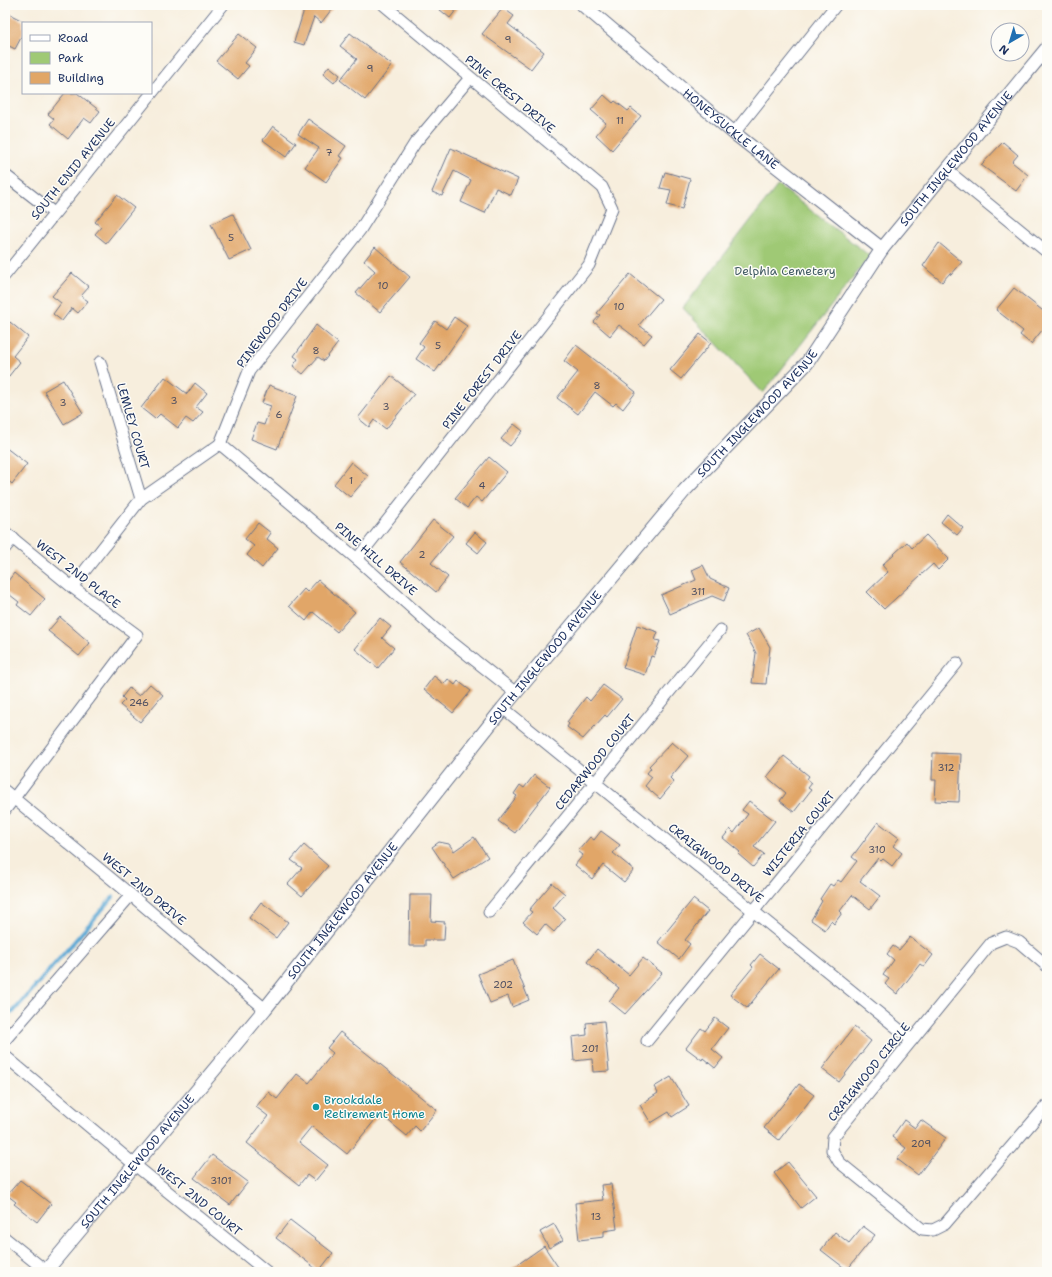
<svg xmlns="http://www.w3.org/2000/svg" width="1052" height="1277" viewBox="0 0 1052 1277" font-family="'Shantell Sans',sans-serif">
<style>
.green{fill:#9fc975;stroke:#5d7c6a}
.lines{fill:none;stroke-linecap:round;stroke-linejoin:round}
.stream{stroke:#5ca9d5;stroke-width:4}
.building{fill:#e1a667}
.minor-casing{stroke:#68728a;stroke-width:13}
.tertiary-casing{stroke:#68728a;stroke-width:15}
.minor{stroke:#fff;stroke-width:11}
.tertiary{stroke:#fff;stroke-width:13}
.culture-dot{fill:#0f9aa8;stroke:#fdfcf7;stroke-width:1.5}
.labels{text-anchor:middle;stroke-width:3;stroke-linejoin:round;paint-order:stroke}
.number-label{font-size:10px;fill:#4c4d60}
.street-label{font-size:12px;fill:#1b2f5e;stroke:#fdfcf7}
.park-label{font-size:12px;fill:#435d65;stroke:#fdfcf7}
.culture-label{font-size:12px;fill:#0d838f;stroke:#fdfcf7;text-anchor:start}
</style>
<rect width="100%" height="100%" fill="#fdfcf7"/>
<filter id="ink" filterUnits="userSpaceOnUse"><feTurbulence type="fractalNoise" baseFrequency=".025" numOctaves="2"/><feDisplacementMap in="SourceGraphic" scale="8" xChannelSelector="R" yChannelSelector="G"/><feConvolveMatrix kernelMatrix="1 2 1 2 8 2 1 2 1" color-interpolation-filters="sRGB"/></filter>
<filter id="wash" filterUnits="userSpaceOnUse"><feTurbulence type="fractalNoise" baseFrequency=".012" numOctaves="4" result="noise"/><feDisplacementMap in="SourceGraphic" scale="16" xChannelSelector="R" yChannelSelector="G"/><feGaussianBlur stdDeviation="0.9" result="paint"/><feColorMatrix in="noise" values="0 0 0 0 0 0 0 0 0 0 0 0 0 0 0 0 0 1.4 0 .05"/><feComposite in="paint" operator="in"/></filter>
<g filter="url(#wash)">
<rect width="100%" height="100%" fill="#f7eedd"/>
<polygon class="green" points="778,185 870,256 763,393 683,308"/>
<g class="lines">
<polyline class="stream" points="5,1014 13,1012 113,897"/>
</g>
<g id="blocks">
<g class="building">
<polygon points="298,5 335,5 321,23 314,17 304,45 294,42 304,10"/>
<polygon points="434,5 460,5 450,18"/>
<polygon points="503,8 514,16 508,24 544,52 531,69 482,34"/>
<polygon points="5,12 23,21 23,34 15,49 5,44"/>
<polygon points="350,33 392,65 365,100 340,80 357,59 340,46"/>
<polygon points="239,34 257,48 245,63 249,66 238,79 216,61"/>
<polygon points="329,66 340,75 334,83 323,74"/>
<polygon points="65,93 77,93 100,111 91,123 84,118 68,139 50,124 54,119 48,114"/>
<polygon points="604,95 613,103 615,101 628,111 631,108 641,116 612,150 596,135 606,123 591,110"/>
<polygon points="308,119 346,146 339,156 343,158 326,182 305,167 319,148 298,134"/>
<polygon points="273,126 296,143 286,157 263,140"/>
<polygon points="1003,142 1018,155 1012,162 1028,175 1016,191 981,165"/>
<polygon points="451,148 518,179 511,195 496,188 485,213 461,202 471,180 454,171 442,196 432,192"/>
<polygon points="665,172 690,179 682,209 667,205 671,190 660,188"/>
<polygon points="117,195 134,208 106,243 95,234 101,227 95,222"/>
<polygon points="233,214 251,250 229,260 211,224"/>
<polygon points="939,243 962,262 951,275 950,273 942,282 923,266"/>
<polygon points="375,247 410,277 380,312 356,293 375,271 364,261"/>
<polygon points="72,273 89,287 81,296 88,301 78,313 72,308 62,321 53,314 61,303 52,296"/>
<polygon points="630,274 661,299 639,325 652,335 644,344 619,325 610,336 594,322 600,315 597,313"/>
<polygon points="1014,288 1047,314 1047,324 1031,344 1020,335 1023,331 996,310"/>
<polygon points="454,317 467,326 435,372 416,359 424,347 419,343 435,321 446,329"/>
<polygon points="10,322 28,337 13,356 20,362 5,381 5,328"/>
<polygon points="316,325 338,343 324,361 318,357 303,374 293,366 298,359 294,356"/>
<polygon points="700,334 711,343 681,379 670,370"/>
<polygon points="576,345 636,392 623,409 616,403 613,406 595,392 578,414 557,398 578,372 564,361"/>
<polygon points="391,376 414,394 386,429 374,420 369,427 358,418"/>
<polygon points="165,377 187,394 195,383 207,393 196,407 203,412 193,423 186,418 178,428 160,414 155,419 141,408"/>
<polygon points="63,380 83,413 64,424 44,391"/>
<polygon points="269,385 297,396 277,449 251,439 257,423 264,425 271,406 262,403"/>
<polygon points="514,424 523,431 510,446 501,439"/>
<polygon points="5,447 27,464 12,484 5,478"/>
<polygon points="489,457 507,472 482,502 476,497 467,508 455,498"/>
<polygon points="351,462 368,476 350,497 334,484"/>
<polygon points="947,514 963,528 957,535 941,522"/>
<polygon points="433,520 453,536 431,563 448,577 436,592 400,562"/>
<polygon points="258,523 271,533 267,539 278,548 262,568 247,555 254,546 245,539"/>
<polygon points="475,532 487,542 478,553 466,543"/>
<polygon points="926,535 949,559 938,570 933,564 884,609 867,592 888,572 882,565 907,542 912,548"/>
<polygon points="703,565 710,579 729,588 724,601 712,596 670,614 661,595 696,580 692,570"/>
<polygon points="14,573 45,599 31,616 17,605 19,602 5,591 5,585"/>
<polygon points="318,580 355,612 337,632 313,612 306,621 289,606 304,589 307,592"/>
<polygon points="60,617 90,643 79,656 48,631"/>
<polygon points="380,618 391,627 382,638 394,648 378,668 355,649"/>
<polygon points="637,625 658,632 655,640 660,641 654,657 651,656 645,675 623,668"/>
<polygon points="759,628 770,647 766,684 752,683 756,653 746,635"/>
<polygon points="434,676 444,684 448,679 455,685 458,681 471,691 453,713 424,689"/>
<polygon points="150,684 163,695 140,722 120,705 125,700 122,697 129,688 139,696"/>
<polygon points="603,685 622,699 607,717 605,715 583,739 567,727 569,724 567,722 586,697 590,701"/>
<polygon points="672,742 688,756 670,778 674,782 660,799 645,786 652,777 647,773 651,768 649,766"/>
<polygon points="933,753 961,754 959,802 935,801 936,780 932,780"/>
<polygon points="784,756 809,776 807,779 812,783 808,788 811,790 794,812 780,801 786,793 767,777"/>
<polygon points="534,775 550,787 515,833 498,821 517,796 514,794 520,785 524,788"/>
<polygon points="749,801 775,821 754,847 764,854 753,867 738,854 740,852 723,838 730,829 734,833 748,814 742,810"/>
<polygon points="878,822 899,838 893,846 902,853 892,866 883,859 881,861 878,858 860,881 880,896 870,909 852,895 840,911 842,913 834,924 831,921 825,930 811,920 822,901 820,899 830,884 833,886 838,880 841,882 857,861 852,857"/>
<polygon points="601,831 620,845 613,853 634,870 624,882 603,865 592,879 575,865 583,855 578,851 590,837 594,840"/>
<polygon points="474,837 488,857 454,879 432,847 439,842 449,844 454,851"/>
<polygon points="304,845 328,866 302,896 288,884 302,868 291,860"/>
<polygon points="552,883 565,894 553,908 565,919 554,932 545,924 537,934 523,922 532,912 529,910"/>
<polygon points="410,895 432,895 431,921 445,922 444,940 425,940 425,946 409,946"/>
<polygon points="693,899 708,911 685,940 690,944 679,959 658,942"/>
<polygon points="261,902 288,922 276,938 249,918"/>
<polygon points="910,937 933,955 924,967 920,964 897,994 885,984 889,979 883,975 894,960 887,954 893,946 899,950"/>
<polygon points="597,949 629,975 643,958 662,973 625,1014 609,1001 619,988 587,962"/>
<polygon points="760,954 779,969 747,1008 730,995 753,967 751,965"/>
<polygon points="513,960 529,1000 512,1007 508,996 490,1003 478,974"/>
<polygon points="715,1018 728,1028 712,1049 723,1058 715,1068 703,1058 702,1060 686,1048 701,1028 705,1031"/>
<polygon points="604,1021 609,1071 593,1072 592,1059 574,1061 572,1037 587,1035 586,1023"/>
<polygon points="854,1027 871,1041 839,1082 822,1069"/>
<polygon points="340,1032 437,1110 420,1131 415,1126 407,1136 380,1114 347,1154 312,1126 299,1142 328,1165 315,1181 307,1175 299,1185 247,1143 268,1116 256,1107 268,1092 277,1099 297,1074 309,1083 333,1053 327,1048"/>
<polygon points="671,1077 689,1106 672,1117 669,1112 651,1123 640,1105 658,1093 654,1087"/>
<polygon points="799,1084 814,1095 779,1140 764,1128"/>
<polygon points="904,1120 915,1128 921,1120 946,1138 918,1175 897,1159 906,1148 892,1137"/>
<polygon points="212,1155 248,1182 230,1205 194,1178"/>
<polygon points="788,1162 816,1196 801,1208 774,1173"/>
<polygon points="20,1180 51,1204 37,1222 14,1204 16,1202 7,1195"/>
<polygon points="611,1184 617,1229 604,1231 604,1237 579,1240 575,1203 603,1200 601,1185"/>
<polygon points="290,1220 333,1253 319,1271 276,1238"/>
<polygon points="554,1224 563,1240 549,1248 540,1232"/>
<polygon points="863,1226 875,1235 847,1270 821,1250 835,1232 849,1243"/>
<polygon points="544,1246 558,1267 551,1272 507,1272"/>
</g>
</g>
</g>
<g filter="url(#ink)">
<use href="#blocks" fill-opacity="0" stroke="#68728a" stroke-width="1"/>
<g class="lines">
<g class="minor-casing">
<g id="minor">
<polyline points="734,133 836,5"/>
<polyline points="948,171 1047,252"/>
<polyline points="5,175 54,213"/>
<polyline points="5,275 223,5"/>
<polyline points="100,362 141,499"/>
<polyline points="220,444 357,559 434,628 516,693"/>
<polyline points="5,532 72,587 137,635 5,810"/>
<polyline points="5,548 13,538"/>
<polyline points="357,559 589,265 612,208 602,187 384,5"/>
<polyline points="72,587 141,499 220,444 249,371 360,230 415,143 470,78"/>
<polyline points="503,708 912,1040"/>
<polyline points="5,791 131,895 265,1009"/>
<polyline points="489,912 720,630"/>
<polyline points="1047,966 1019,942 1006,937 991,943 833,1137 832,1150 839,1162 922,1229 933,1230 945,1224 1047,1105"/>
<polyline points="5,1040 131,895"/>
<polyline points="647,1041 957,663"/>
<polyline points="5,1056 135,1165 267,1272"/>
<polyline points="5,1238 46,1271"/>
</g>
</g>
<g class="tertiary-casing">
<g id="tertiary">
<path id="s1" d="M583 5 734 133 882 249"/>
<path id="s2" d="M45 1272 265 1009 503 708 685 490 807 363 882 249 1047 48"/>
</g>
</g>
<use href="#minor" class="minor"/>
<use href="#tertiary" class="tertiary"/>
</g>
</g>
<circle class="culture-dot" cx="316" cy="1107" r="4"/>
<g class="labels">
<g class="number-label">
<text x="508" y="43">9</text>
<text x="370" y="72">9</text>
<text x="620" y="124">11</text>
<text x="329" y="156">7</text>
<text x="231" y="241">5</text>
<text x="383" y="289">10</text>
<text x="619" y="310">10</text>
<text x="438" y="349">5</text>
<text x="316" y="354">8</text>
<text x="597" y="389">8</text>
<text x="174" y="404">3</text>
<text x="63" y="406">3</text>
<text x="386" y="410">3</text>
<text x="279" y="418">6</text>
<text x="351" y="484">1</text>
<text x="482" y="489">4</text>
<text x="422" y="558">2</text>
<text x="698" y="595">311</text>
<text x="139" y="706">246</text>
<text x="946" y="771">312</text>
<text x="877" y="853">310</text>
<text x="503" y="988">202</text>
<text x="590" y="1052">201</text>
<text x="921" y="1147">209</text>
<text x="221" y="1184">3101</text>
<text x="596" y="1220">13</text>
</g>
<g class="street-label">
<text transform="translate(510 94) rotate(40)" y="4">PINE CREST DRIVE</text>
<text dy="4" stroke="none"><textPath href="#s1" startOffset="193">HONEYSUCKLE LANE</textPath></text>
<text dy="4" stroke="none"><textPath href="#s2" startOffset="1440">SOUTH INGLEWOOD AVENUE</textPath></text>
<text transform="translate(73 169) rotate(-51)" y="4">SOUTH ENID AVENUE</text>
<text transform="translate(272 323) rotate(-53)" y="4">PINEWOOD DRIVE</text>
<text transform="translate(482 380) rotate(-52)" y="4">PINE FOREST DRIVE</text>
<text dy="4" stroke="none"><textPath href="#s2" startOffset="1116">SOUTH INGLEWOOD AVENUE</textPath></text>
<text transform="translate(133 426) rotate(74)" y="4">LEMLEY COURT</text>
<text transform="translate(376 559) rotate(41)" y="4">PINE HILL DRIVE</text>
<text transform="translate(78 574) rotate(38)" y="4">WEST 2ND PLACE</text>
<text dy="4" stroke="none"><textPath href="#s2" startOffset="792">SOUTH INGLEWOOD AVENUE</textPath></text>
<text transform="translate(595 762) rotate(-51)" y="4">CEDARWOOD COURT</text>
<text transform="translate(799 834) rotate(-51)" y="4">WISTERIA COURT</text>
<text transform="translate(716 863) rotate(39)" y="4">CRAIGWOOD DRIVE</text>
<text transform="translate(144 889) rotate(40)" y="4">WEST 2ND DRIVE</text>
<text dy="4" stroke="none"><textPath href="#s2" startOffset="468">SOUTH INGLEWOOD AVENUE</textPath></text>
<text transform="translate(869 1072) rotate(-51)" y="4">CRAIGWOOD CIRCLE</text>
<text dy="4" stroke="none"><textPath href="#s2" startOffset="144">SOUTH INGLEWOOD AVENUE</textPath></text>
<text transform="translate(199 1200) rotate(39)" y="4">WEST 2ND COURT</text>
</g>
<g class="park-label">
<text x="785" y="275">Delphia Cemetery</text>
</g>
<g class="culture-label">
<text x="324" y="1104">Brookdale<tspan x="324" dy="14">Retirement Home</tspan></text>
</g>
</g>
<rect width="1052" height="1277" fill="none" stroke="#fdfcf7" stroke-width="20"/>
<rect x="22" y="22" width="130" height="72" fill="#fdfcf7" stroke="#a3aaba"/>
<rect x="30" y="35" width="20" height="6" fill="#ffffff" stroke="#a3aaba"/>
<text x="58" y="42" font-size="12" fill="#1b2f5e">Road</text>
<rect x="30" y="52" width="20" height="12" fill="#9fc975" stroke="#a3aaba"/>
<text x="58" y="62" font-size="12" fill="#1b2f5e">Park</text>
<rect x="30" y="72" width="20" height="12" fill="#e1a667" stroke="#a3aaba"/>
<text x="58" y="82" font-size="12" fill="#1b2f5e">Building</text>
<g transform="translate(1010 42) rotate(218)"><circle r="19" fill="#fdfcf7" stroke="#a3aaba"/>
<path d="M0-3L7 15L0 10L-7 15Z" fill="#1f6fb2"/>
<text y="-6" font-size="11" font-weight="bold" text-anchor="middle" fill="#1b2f5e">N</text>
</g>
</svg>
